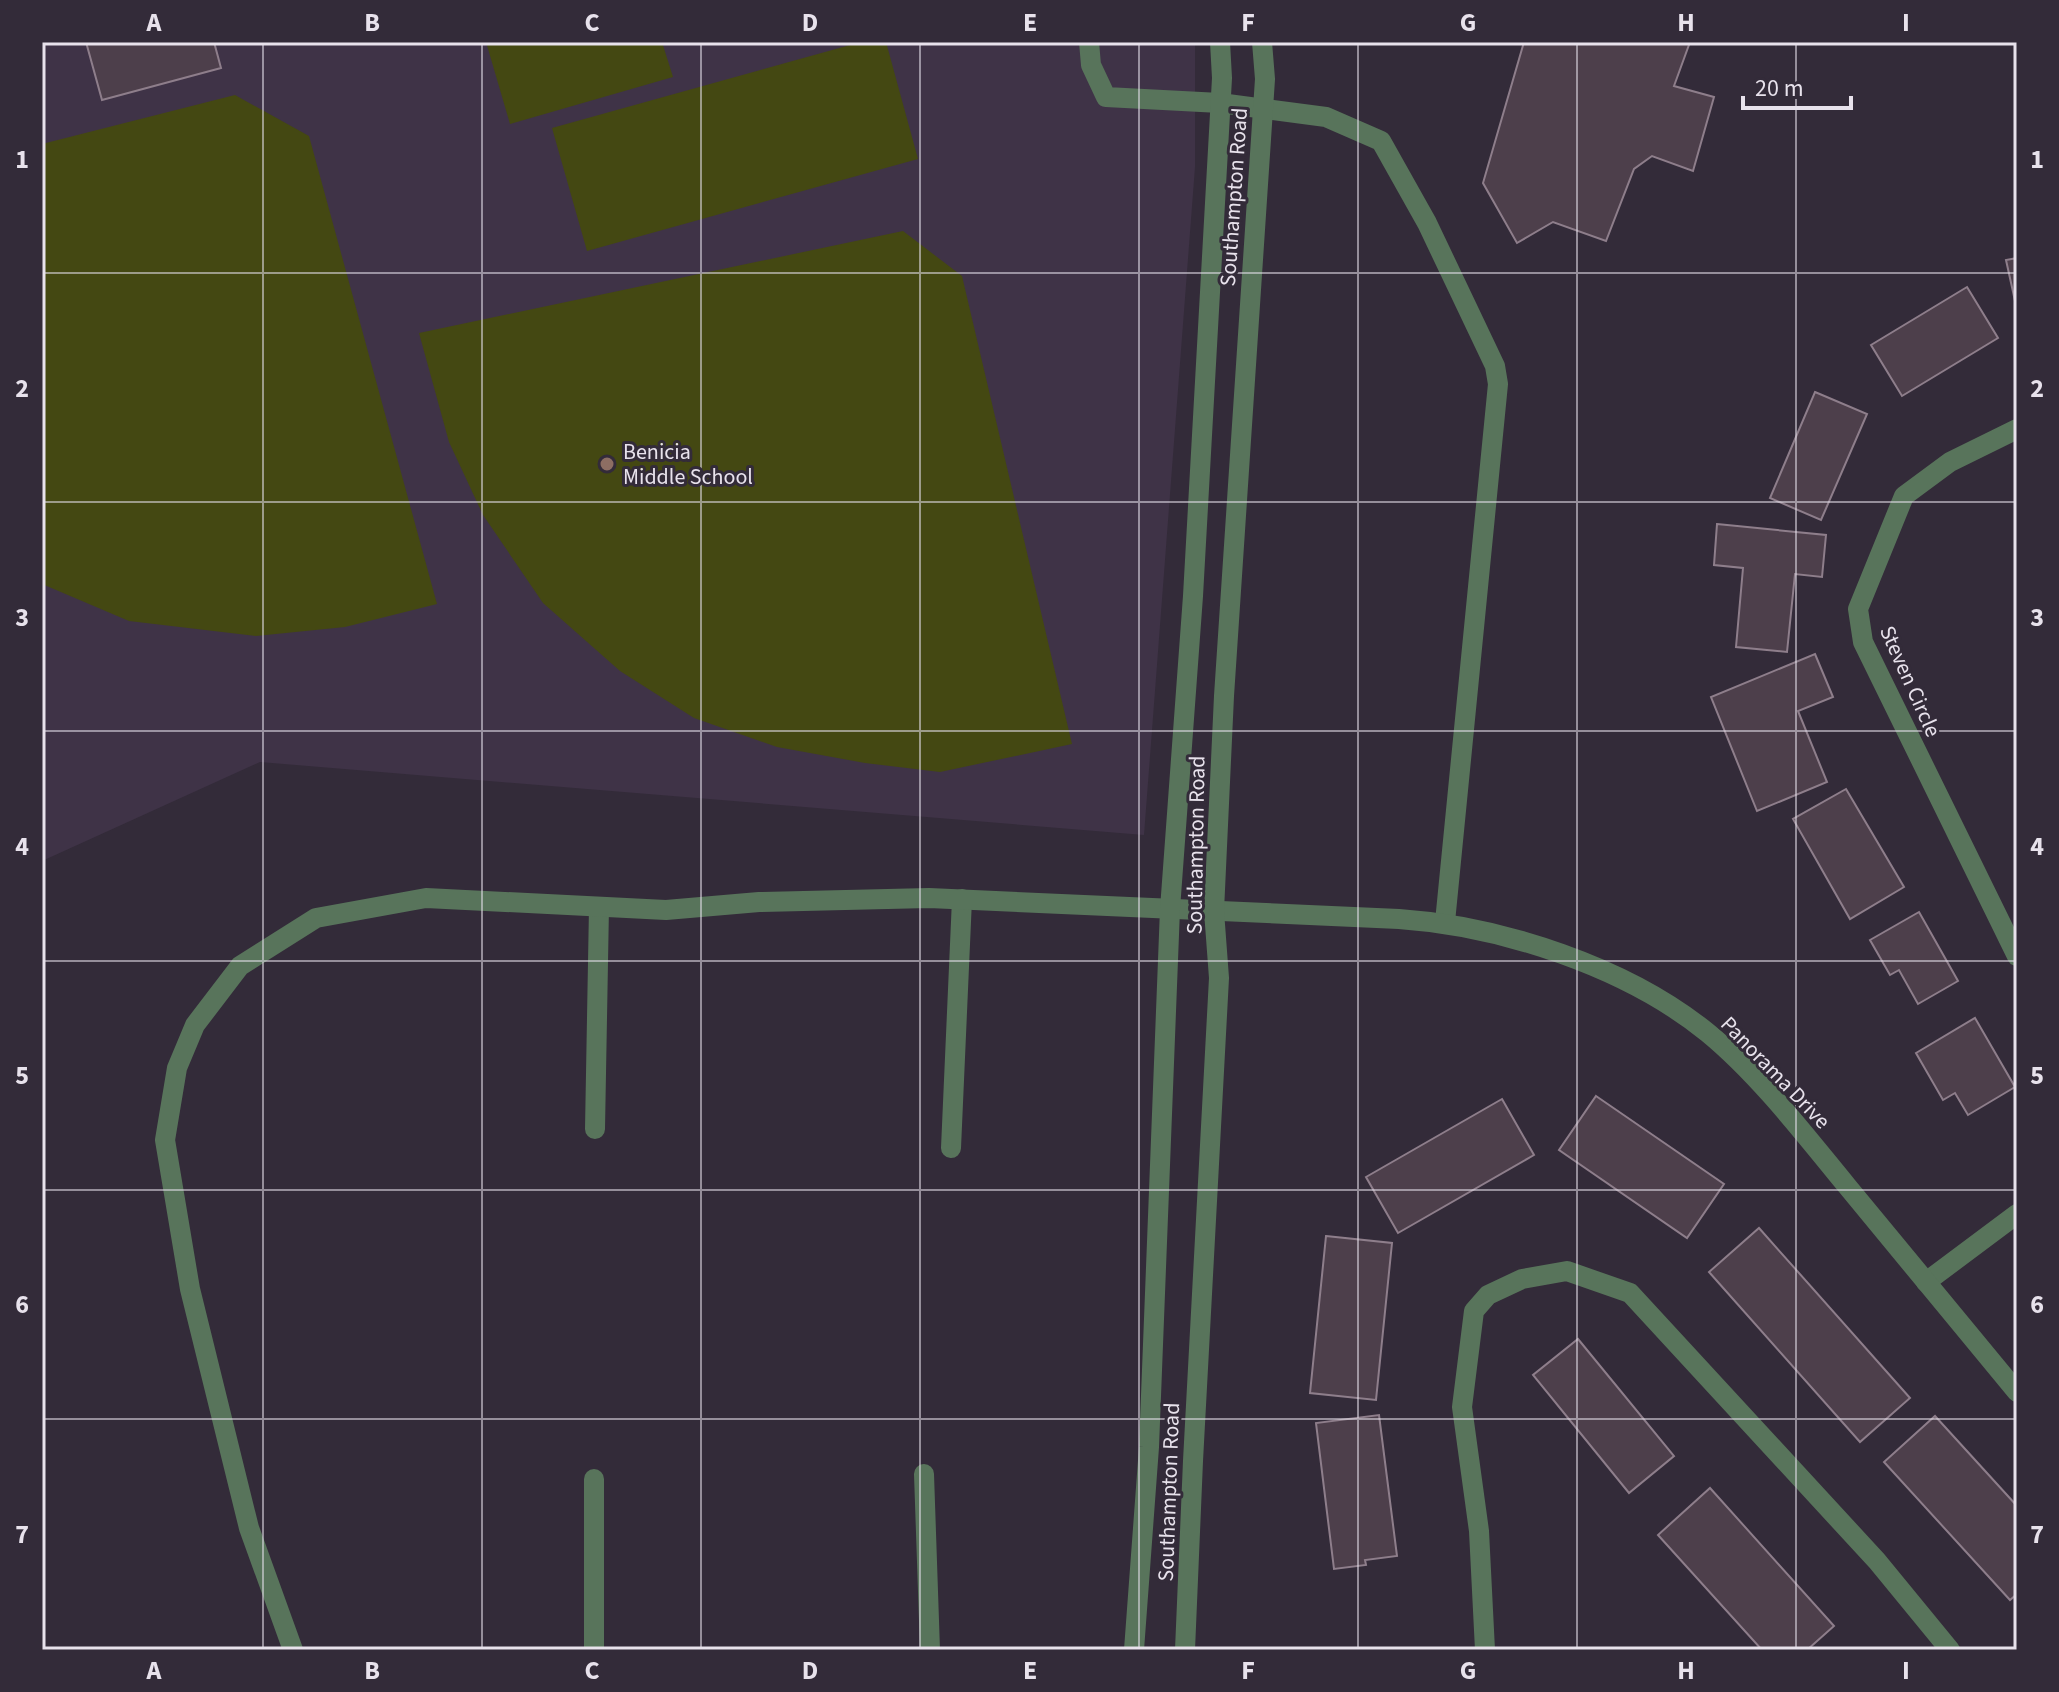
<svg xmlns="http://www.w3.org/2000/svg" width="2059" height="1692" viewBox="0 0 2059 1692" font-family="'Source Sans 3',sans-serif">
<style>
.built{fill:#3f3347}
.green{fill:#444812}
.building{fill:#4d3f4b;stroke:#8e7e8b;stroke-width:2}
.lines{fill:none;stroke-linecap:round;stroke-linejoin:round}
.minor{stroke:#58745b;stroke-width:20}
.grid{fill:none;stroke:#e8e2ec;stroke-width:2;stroke-opacity:0.55}
.education-dot{fill:#8d6e63;stroke:#332b39;stroke-width:3}
.labels{text-anchor:middle;stroke-width:6;stroke-linejoin:round;paint-order:stroke}
.street-label{font-size:22px;fill:#e8e2ec;stroke:#332b39}
.poi-label{font-size:22px;fill:#e8e2ec;stroke:#332b39;text-anchor:start}
.neatline{fill:none;stroke:#e8e2ec;stroke-width:3}
.grid-label{font-size:26px;text-anchor:middle;font-weight:bold;fill:#e8e2ec}
</style>
<rect width="100%" height="100%" fill="#332b39"/>
<polygon class="built" points="42,42 1195,42 1195,167 1144,835 260,762 42,861"/>
<g class="green">
<polygon points="486,42 662,42 673,77 510,124"/>
<polygon points="861,42 886,42 918,159 587,251 552,128"/>
<polygon points="235,95 309,136 437,604 345,627 256,636 129,621 42,584 42,144"/>
<polygon points="903,231 962,276 1072,744 940,772 865,763 777,747 694,718 620,671 543,603 483,515 449,442 419,333"/>
</g>
<g class="building">
<polygon points="86,42 214,42 221,68 102,100"/>
<polygon points="1524,42 1690,42 1674,86 1714,97 1693,171 1652,156 1634,169 1606,241 1553,222 1517,243 1483,183"/>
<polygon points="2017,258 2017,310 2006,260"/>
<polygon points="1967,287 1998,338 1902,396 1871,345"/>
<polygon points="1815,392 1867,414 1821,520 1770,498"/>
<polygon points="1717,524 1826,535 1822,577 1795,574 1787,652 1736,647 1743,568 1714,565"/>
<polygon points="1815,654 1833,697 1798,711 1827,782 1757,811 1711,697"/>
<polygon points="1846,789 1904,887 1850,919 1793,819"/>
<polygon points="1919,912 1958,981 1918,1004 1899,970 1890,975 1870,940"/>
<polygon points="1975,1018 2015,1087 1968,1115 1955,1093 1943,1100 1916,1053"/>
<polygon points="1596,1096 1724,1184 1687,1238 1559,1150"/>
<polygon points="1502,1099 1534,1155 1398,1233 1366,1177"/>
<polygon points="1759,1228 1910,1398 1860,1442 1709,1272"/>
<polygon points="1326,1236 1392,1243 1376,1400 1310,1393"/>
<polygon points="1578,1339 1674,1456 1629,1493 1533,1375"/>
<polygon points="1379,1415 1397,1556 1365,1560 1366,1565 1334,1569 1316,1423"/>
<polygon points="1935,1416 2017,1506 2017,1594 2010,1600 1884,1462"/>
<polygon points="1710,1488 1834,1626 1807,1650 1762,1650 1658,1535"/>
</g>
<g class="lines">
<g class="minor">
<polyline points="1089,42 1091,65 1106,97 1220,103 1326,117 1381,141 1427,223 1495,366 1498,384 1445,922"/>
<polyline points="2017,429 1950,462 1904,496 1858,609 1863,642 2017,956"/>
<polyline points="595,1129 599,907"/>
<polyline points="951,1148 962,899"/>
<polyline points="1926,1282 2017,1214"/>
<polyline points="924,1474 930,1650"/>
<polyline points="594,1479 594,1650"/>
<path d="M293 1650 249 1528 190 1289 165 1140 177 1068 195 1025 240 966 316 918 426 898 666 910 759 902 929 898 1399 919C1502 926 1627 967 1708 1033 1759 1075 1805 1135 1847 1186 1904 1255 1960 1323 2017 1392"/>
<polyline points="1134,1650 1149,1447 1170,909 1193,596 1222,78 1220,42"/>
<polyline points="1185,1650 1193,1461 1219,978 1214,911 1224,696 1263,109 1265,79 1262,42"/>
<polyline points="1485,1650 1479,1531 1462,1407 1474,1311 1488,1295 1522,1279 1567,1271 1630,1293 1877,1561 1950,1650"/>
</g>
</g>
<path class="grid" d="M263 42V1650M482 42V1650M701 42V1650M920 42V1650M1139 42V1650M1358 42V1650M1577 42V1650M1796 42V1650M42 273H2017M42 502H2017M42 731H2017M42 961H2017M42 1190H2017M42 1419H2017"/>
<circle class="education-dot" cx="607" cy="464" r="8"/>
<g class="labels">
<g class="street-label">
<text transform="translate(1233 197) rotate(-86)" y="8">Southampton Road</text>
<text transform="translate(1911 681) rotate(66)" y="8">Steven Circle</text>
<text transform="translate(1195 845) rotate(-89)" y="8">Southampton Road</text>
<text transform="translate(1776 1072) rotate(46)" y="8">Panorama Drive</text>
<text transform="translate(1168 1492) rotate(-88)" y="8">Southampton Road</text>
</g>
<g class="poi-label">
<text x="623" y="459">Benicia<tspan x="623" dy="25">Middle School</tspan></text>
</g>
</g>
<rect width="2059" height="1692" fill="none" stroke="#332b39" stroke-width="88"/>
<path d="M1743 96v12h108v-12" fill="none" stroke="#e8e2ec" stroke-width="4"/>
<text x="1755" y="96" font-size="24" fill="#e8e2ec" stroke="#332b39" stroke-width="6" paint-order="stroke">20 m</text>
<rect x="44" y="44" width="1971" height="1604" class="neatline"/>
<g class="grid-label">
<text x="154" y="31">A</text>
<text x="372" y="31">B</text>
<text x="592" y="31">C</text>
<text x="810" y="31">D</text>
<text x="1030" y="31">E</text>
<text x="1248" y="31">F</text>
<text x="1468" y="31">G</text>
<text x="1686" y="31">H</text>
<text x="1906" y="31">I</text>
<text x="22" y="168">1</text>
<text x="2037" y="168">1</text>
<text x="22" y="397">2</text>
<text x="2037" y="397">2</text>
<text x="22" y="626">3</text>
<text x="2037" y="626">3</text>
<text x="22" y="855">4</text>
<text x="2037" y="855">4</text>
<text x="22" y="1084">5</text>
<text x="2037" y="1084">5</text>
<text x="22" y="1313">6</text>
<text x="2037" y="1313">6</text>
<text x="22" y="1543">7</text>
<text x="2037" y="1543">7</text>
<text x="154" y="1679">A</text>
<text x="372" y="1679">B</text>
<text x="592" y="1679">C</text>
<text x="810" y="1679">D</text>
<text x="1030" y="1679">E</text>
<text x="1248" y="1679">F</text>
<text x="1468" y="1679">G</text>
<text x="1686" y="1679">H</text>
<text x="1906" y="1679">I</text>
</g>
</svg>
